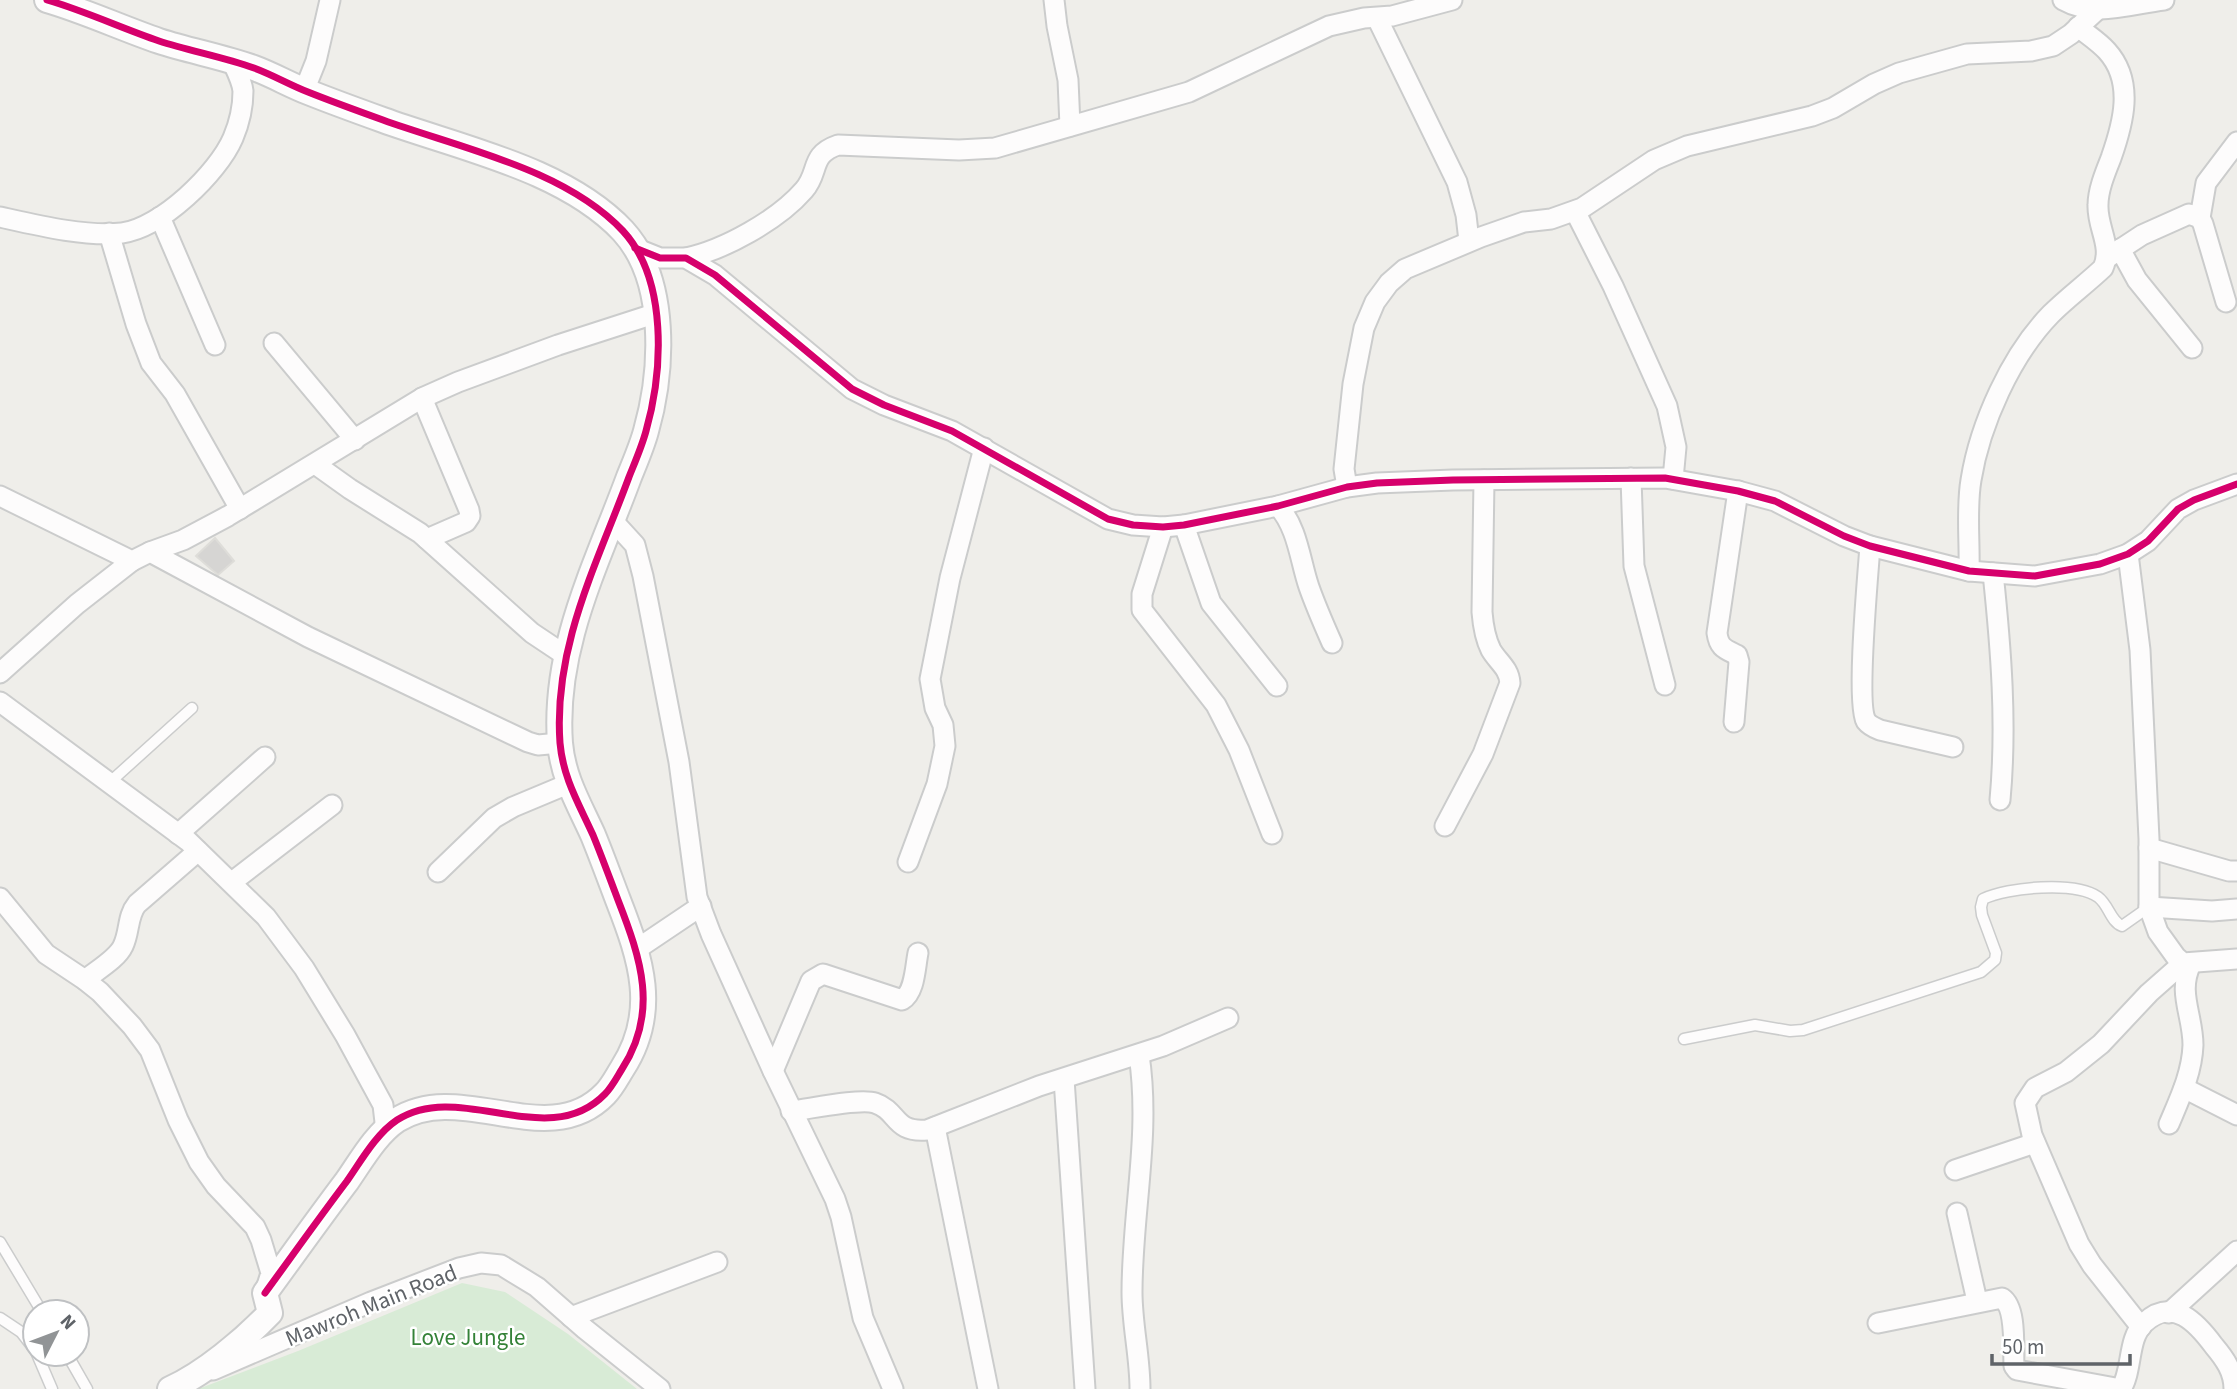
<svg xmlns="http://www.w3.org/2000/svg" width="2237" height="1389" viewBox="0 0 2237 1389" font-family="'Source Sans 3',sans-serif">
<style>
.green{fill:#d8ebd6}
.building{fill:#d6d5d3;stroke:#deddd9;stroke-width:2}
.lines{fill:none;stroke-linecap:round;stroke-linejoin:round}
.service-casing{stroke:#cbcccc;stroke-width:13}
.minor-casing{stroke:#cbcccc;stroke-width:23}
.tertiary-casing{stroke:#cbcccc;stroke-width:28}
.service{stroke:#fdfcfc;stroke-width:10}
.minor{stroke:#fdfcfc;stroke-width:19}
.tertiary{stroke:#fdfcfc;stroke-width:24}
.cycleway-casing{stroke:#fff;stroke-width:11}
.cycleway{stroke:#d6006c;stroke-width:7}
.labels{text-anchor:middle;stroke-width:5;stroke-linejoin:round;paint-order:stroke}
.street-label{font-size:23px;fill:#5f6368;stroke:#fff}
.park-label{font-size:23px;fill:#348238;stroke:#fff}
</style>
<rect width="100%" height="100%" fill="#efeeea"/>
<polygon class="green" points="462,1283 505,1292 568,1334 637,1389 198,1389 298,1351"/>
<polygon class="building" points="215,538 234,561 218,575 196,556"/>
<g class="lines">
<g class="service-casing">
<g id="service">
<polyline points="109,783 192,708"/>
<path d="M1684 1039 1755 1025 1790 1031 1803 1030 1981 972 1995 960 1996 953 1982 915 1981 907 1983 899C2008 887 2075 881 2098 897 2109 905 2110 921 2122 926L2149 907"/>
<polyline points="0,1242 42,1312"/>
<polyline points="0,1318 21,1332 35,1350"/>
<polyline points="37,1354 52,1389"/>
<polyline points="67,1354 87,1389"/>
</g>
</g>
<g class="minor-casing">
<g id="minor">
<polyline points="1054,0 1057,26 1068,80 1070,126"/>
<path d="M2063 0C2095 18 2130 4 2164 0"/>
<polyline points="1377,18 1457,182 1466,215 1469,241"/>
<polyline points="304,91 316,61 330,0"/>
<polyline points="1575,211 1613,286 1667,406 1676,447 1673,479"/>
<path d="M0 217C36 225 85 237 122 233 161 228 218 173 233 138 239 124 243 106 243 91 242 81 236 70 232 61"/>
<polyline points="160,217 215,345"/>
<polyline points="2200,218 2206,183 2237,142"/>
<polyline points="109,233 136,324 151,363 175,394 240,509"/>
<polyline points="635,248 660,258 686,258 715,275 852,389 884,405 952,431 1108,519 1133,525 1163,527 1184,525 1278,506 1347,487 1377,483 1453,480 1665,478 1738,491 1775,501 1844,536 1870,546 1969,571 2035,576 2100,564 2128,554 2148,541 2178,509 2194,500 2237,484"/>
<polyline points="2120,249 2137,280 2192,348"/>
<path d="M686 258C724 250 778 220 804 190 820 172 809 155 838 145L959 150 995 148 1189 92 1329 26 1364 18 1392 16 1452 0"/>
<polyline points="2107,258 2142,235 2189,214 2200,218 2203,224 2226,302"/>
<polyline points="274,343 355,440"/>
<polyline points="422,398 469,510 470,516 466,522 427,539"/>
<polyline points="315,464 350,489 420,533 532,633 565,655"/>
<polyline points="1631,478 1634,566 1665,685"/>
<polyline points="1347,487 1344,469 1353,384 1364,328 1375,302 1389,283 1405,269 1481,237 1524,222 1551,219 1582,208 1654,160 1687,146 1812,116 1833,108 1874,84 1899,73 1967,54 2031,51 2053,46 2071,34 2097,10"/>
<polyline points="0,496 132,561 150,552 308,637 528,742 538,745 560,743"/>
<path d="M1278 506C1298 528 1300 561 1309 587 1316 607 1324 625 1332 643"/>
<polyline points="613,521 635,545 643,576 679,762 697,897 711,934 773,1071 835,1199 841,1217 863,1318 893,1389"/>
<polyline points="1184,525 1211,603 1277,686"/>
<polyline points="1163,527 1142,594 1142,610 1216,705 1239,750 1272,834"/>
<path d="M1870 546C1868 574 1856 703 1866 721 1869 725 1875 728 1880 730L1953 747"/>
<polyline points="150,552 183,540 228,516 422,398 458,382 558,345 657,313"/>
<polyline points="2128,554 2140,650 2149,839 2149,907 2158,932 2176,957 2183,963 2237,959"/>
<path d="M1969 571C1970 541 1966 509 1971 480 1980 424 2011 355 2051 314 2067 298 2086 284 2103 268 2113 246 2097 228 2098 205 2098 190 2105 173 2111 158 2123 124 2135 82 2107 51 2099 42 2088 35 2078 27"/>
<path d="M1993 573C2001 649 2007 724 2000 800"/>
<polyline points="0,673 77,604 132,561"/>
<polyline points="0,702 188,841 266,917 304,968 345,1035 383,1105 386,1131"/>
<path d="M1734 722 1739 662 1737 655C1725 649 1719 648 1717 633L1738 491"/>
<path d="M1445 826 1483 754 1510 683C1509 668 1498 662 1491 650 1485 638 1483 625 1482 612L1484 480"/>
<polyline points="178,834 265,757"/>
<polyline points="2149,848 2229,871 2237,871"/>
<polyline points="908,862 937,784 945,746 943,725 935,708 930,679 950,578 984,448"/>
<polyline points="438,872 494,818 513,807 568,784"/>
<polyline points="232,882 332,805"/>
<polyline points="0,898 46,954 85,980 100,992 132,1026 150,1050 178,1120 199,1162 216,1186 255,1227 261,1240 271,1273 266,1289"/>
<polyline points="2149,907 2212,911 2237,909"/>
<polyline points="637,949 701,906"/>
<path d="M85 980C97 970 117 959 123 946 130 932 127 916 137 904L198 851"/>
<path d="M1139 1055C1151 1134 1132 1213 1132 1292 1132 1325 1140 1356 1140 1389"/>
<path d="M773 1071 811 981 823 974 902 1000C915 992 915 968 918 953"/>
<polyline points="1064,1079 1085,1389"/>
<polyline points="2184,1088 2237,1115"/>
<path d="M791 1111C809 1109 860 1098 875 1103 899 1111 893 1133 927 1130L1039 1086 1163 1046 1228 1018"/>
<path d="M2169 1124C2180 1098 2192 1073 2193 1045 2193 1015 2177 992 2191 964"/>
<polyline points="935,1127 988,1389"/>
<polyline points="1955,1170 2035,1143"/>
<polyline points="1957,1213 1977,1301"/>
<polyline points="2169,1313 2237,1251"/>
<polyline points="571,1317 717,1262"/>
<path d="M1878 1323 2002 1298C2017 1308 2013 1348 2014 1366L2017 1370 2121 1389"/>
<polyline points="2141,1327 2092,1265 2079,1244 2032,1135 2025,1103 2035,1088 2066,1072 2101,1044 2149,993 2183,963"/>
<polyline points="213,1370 371,1302 459,1268 481,1263 501,1265 537,1287 585,1329 660,1389"/>
<path d="M2121 1389C2133 1370 2127 1339 2144 1323 2173 1296 2197 1323 2214 1346 2225 1359 2234 1372 2234 1389"/>
</g>
</g>
<g class="tertiary-casing">
<path id="tertiary" d="M47 0C85 11 121 28 159 41 190 51 223 57 254 68 273 75 290 85 308 92 333 102 358 111 383 120 460 148 565 169 623 231 668 280 663 371 646 431 642 446 635 462 629 477 597 564 553 647 560 743 563 778 579 804 593 835 602 857 610 879 618 900 641 959 659 1012 622 1069 617 1077 612 1087 605 1094 548 1153 461 1079 397 1120 376 1134 361 1161 347 1181 319 1218 292 1256 265 1293L270 1313C244 1340 204 1374 170 1389"/>
</g>
<use href="#service" class="service"/>
<use href="#minor" class="minor"/>
<use href="#tertiary" class="tertiary"/>
<g class="cycleway-casing">
<g id="cycleway">
<path d="M47 0C85 11 121 28 159 41 190 51 223 57 254 68 273 75 290 85 308 92 333 102 358 111 383 120 460 148 565 169 623 231 668 280 663 371 646 431 642 446 635 462 629 477 597 564 553 647 560 743 563 778 579 804 593 835 602 857 610 879 618 900 641 959 659 1012 622 1069 617 1077 612 1087 605 1094 548 1153 461 1079 397 1120 376 1134 361 1161 347 1181 319 1218 292 1256 265 1293"/>
<polyline points="635,248 660,258 686,258 715,275 852,389 884,405 952,431 1108,519 1133,525 1163,527 1184,525 1278,506 1347,487 1377,483 1453,480 1665,478 1738,491 1775,501 1844,536 1870,546 1969,571 2035,576 2100,564 2128,554 2148,541 2178,509 2194,500 2237,484"/>
</g>
</g>
<use href="#cycleway" class="cycleway"/>
</g>
<g class="labels">
<g class="street-label">
<text transform="translate(371 1305) rotate(-22)" y="8">Mawroh Main Road</text>
</g>
<g class="park-label">
<text x="468" y="1345">Love Jungle</text>
</g>
</g>
<g transform="translate(56 1333) rotate(48)"><circle r="33" fill="#ffffff" stroke="#bfc1c3" stroke-width="2"/>
<path d="M0-5L12 26L0 18L-12 26Z" fill="#919496"/>
<text y="-10" font-size="19" font-weight="bold" text-anchor="middle" fill="#5f6368">N</text>
</g>
<path d="M1992 1354v10h138v-10" fill="none" stroke="#5f6368" stroke-width="3.5"/>
<text x="2002" y="1354" font-size="21" fill="#5f6368" stroke="#ffffff" stroke-width="5" paint-order="stroke">50 m</text>
</svg>
